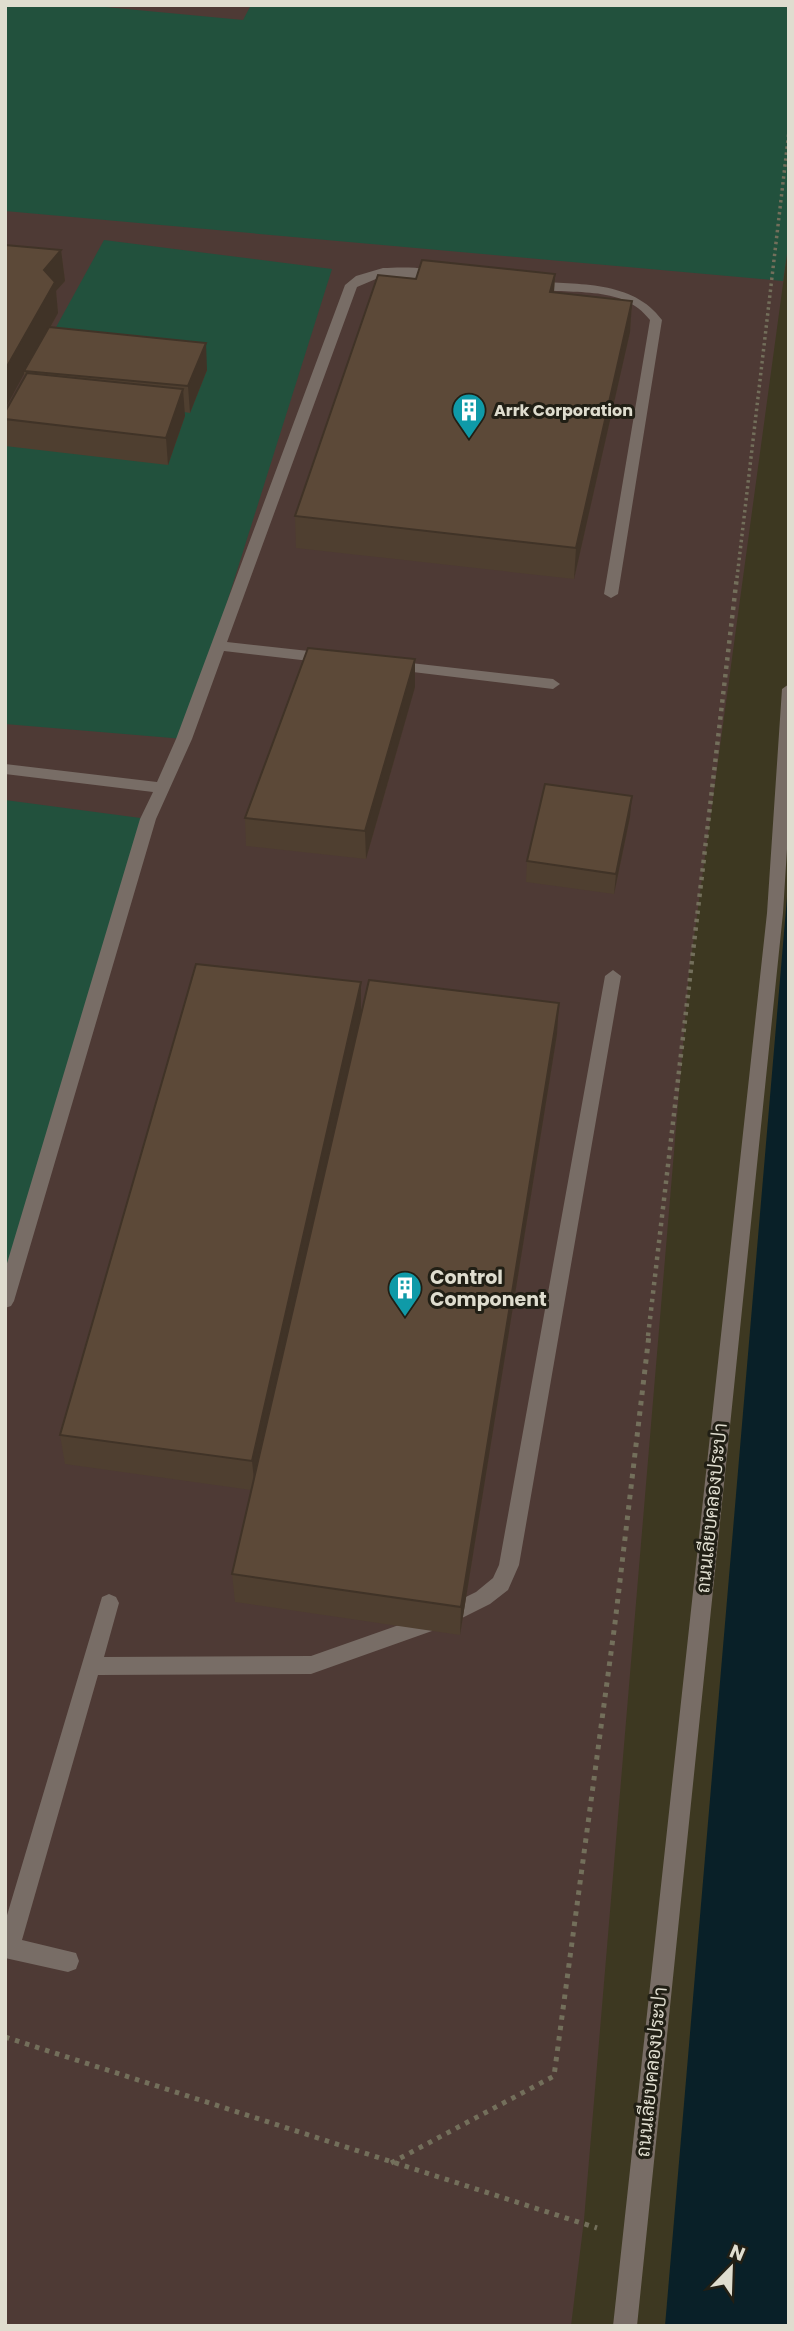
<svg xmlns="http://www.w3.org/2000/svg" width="794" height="2331" viewBox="0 0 794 2331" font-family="Poppins,Sarabun,sans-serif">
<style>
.industrial{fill:#4e3a35}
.green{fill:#22513d}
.water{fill:#092028}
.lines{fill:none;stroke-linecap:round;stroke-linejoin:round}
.path-far2{stroke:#736f5b;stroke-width:3.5;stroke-dasharray:2.5 3.5;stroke-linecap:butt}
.path-far1{stroke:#736f5b;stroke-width:4.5;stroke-dasharray:3.5 5;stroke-linecap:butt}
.path{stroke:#736f5b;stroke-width:5;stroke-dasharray:4.5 6;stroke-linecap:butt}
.minor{fill:#786d66;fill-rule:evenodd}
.wall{fill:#4f3f30}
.shaded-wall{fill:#403327}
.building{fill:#5c4938;stroke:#403327;stroke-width:2}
.labels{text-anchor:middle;stroke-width:6;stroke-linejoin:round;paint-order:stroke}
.far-poi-label{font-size:16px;font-weight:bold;fill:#dfddcf;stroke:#211f15;text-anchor:start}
.poi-label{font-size:19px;font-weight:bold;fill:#dfddcf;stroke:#211f15;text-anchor:start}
.street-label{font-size:19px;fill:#dfddcf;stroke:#211f15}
</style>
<rect width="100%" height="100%" fill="#3d3821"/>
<polygon class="industrial" points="5,5 789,5 789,240 689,974 584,2220 571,2326 5,2326"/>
<g class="green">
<polygon points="5,5 84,5 243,20 251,5 789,5 789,240 783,281 5,211"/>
<polygon points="104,240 332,269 184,739 5,724 5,420"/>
<polygon points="5,800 148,819 5,1301"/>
</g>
<polygon class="water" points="789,874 789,2326 665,2326"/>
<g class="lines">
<polyline class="path-far2" points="737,578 789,131"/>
<polyline class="path-far1" points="648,1336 737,576"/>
<g class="path">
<polyline points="5,2037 597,2228"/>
<polyline points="391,2163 554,2076 615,1623 649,1335"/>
</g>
<g class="minor">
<path d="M383 268C401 267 433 266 448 276L442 280 383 276 357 287 227 642 327 653 334 658 327 663 224 651 192 739 156 819 14 1301 11 1306 5 1308V1270L140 819 153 792 5 774V764L157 782 176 739 345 285 356 276Z"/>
<path d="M533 281C578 285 633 280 662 320L618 594 611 598 604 594 650 320C622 283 569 296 529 288V282Z"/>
<polygon points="393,661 553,679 560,684 553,689 388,669 386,666"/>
<polygon points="789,684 789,817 783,913 637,2326 613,2326 767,913 782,689"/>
<polygon points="613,970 621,976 519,1565 508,1590 490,1604 446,1626 311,1674 98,1675 22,1940 76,1953 79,1961 76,1969 68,1972 5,1958 5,1922 102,1597 109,1594 116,1597 119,1603 104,1657 311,1656 433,1613 476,1592 493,1578 499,1565 605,976"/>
</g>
</g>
<g class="wall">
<polygon points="61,250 65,281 56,291 58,313 51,327 207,370 190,413 184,412 185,416 168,465 5,446 5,412 25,377 24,374 5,409"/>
<polygon points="555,274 554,293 632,301 630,332 574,579 296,548 295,516 416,279"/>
<polygon points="415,687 366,859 246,846 245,818"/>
<polygon points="630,817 614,894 526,882 527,861"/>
<polygon points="361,1013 557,1034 460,1635 235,1602 232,1574 251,1490 65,1464 60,1435"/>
</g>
<g class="shaded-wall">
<polygon points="61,250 65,281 56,291 58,313 26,371 24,371 24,374 5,409 5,370 44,270"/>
<polygon points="555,274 553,305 550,292"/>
<polygon points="632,301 630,332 574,579 576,548"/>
<polygon points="206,343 207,370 190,413 188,386"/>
<polygon points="183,389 185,416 168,465 166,438"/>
<polygon points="415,659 415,687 366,859 365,831"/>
<polygon points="632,796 630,817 614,894 616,874"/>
<polygon points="361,982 361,1014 255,1490 252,1461"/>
<polygon points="559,1003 557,1034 460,1635 461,1607"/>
</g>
<g class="building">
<polygon points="5,245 61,250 44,270 55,282 5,370"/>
<polygon points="422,260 555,274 550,292 632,301 576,548 295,516 378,275 416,279"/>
<polygon points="49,327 206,343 188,386 24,371"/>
<polygon points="27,373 183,389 166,438 5,419 5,412"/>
<polygon points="308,648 415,659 365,831 245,818"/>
<polygon points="545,784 632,796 616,874 527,861"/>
<polygon points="196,964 361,982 252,1461 60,1435"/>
<polygon points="369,980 559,1003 461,1607 232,1574"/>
</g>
<defs>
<g id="building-pin" transform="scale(1.75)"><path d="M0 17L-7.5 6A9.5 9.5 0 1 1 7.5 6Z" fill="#0f9aa8" stroke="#211f15"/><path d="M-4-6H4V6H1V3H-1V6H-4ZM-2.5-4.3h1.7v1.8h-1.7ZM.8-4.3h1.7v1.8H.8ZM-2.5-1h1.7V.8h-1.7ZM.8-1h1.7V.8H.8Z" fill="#fff"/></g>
</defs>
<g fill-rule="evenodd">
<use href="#building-pin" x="469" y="410"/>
<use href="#building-pin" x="405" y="1288"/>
</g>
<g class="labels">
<g class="far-poi-label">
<text x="494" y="416">Arrk Corporation</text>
</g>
<g class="poi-label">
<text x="430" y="1284">Control<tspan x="430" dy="22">Component</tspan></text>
</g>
<g class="street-label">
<text transform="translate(711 1508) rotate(-84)" y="7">ถนนเลียบคลองประปา</text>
<text transform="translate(651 2072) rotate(-84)" y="7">ถนนเลียบคลองประปา</text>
</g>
</g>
<rect width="794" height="2331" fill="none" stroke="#dfddcf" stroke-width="14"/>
<g transform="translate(731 2268) rotate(23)" stroke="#211f15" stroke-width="5" paint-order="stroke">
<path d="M0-5L12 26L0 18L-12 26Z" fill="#dfddcf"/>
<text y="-10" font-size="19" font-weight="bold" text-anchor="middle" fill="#dfddcf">N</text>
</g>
</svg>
